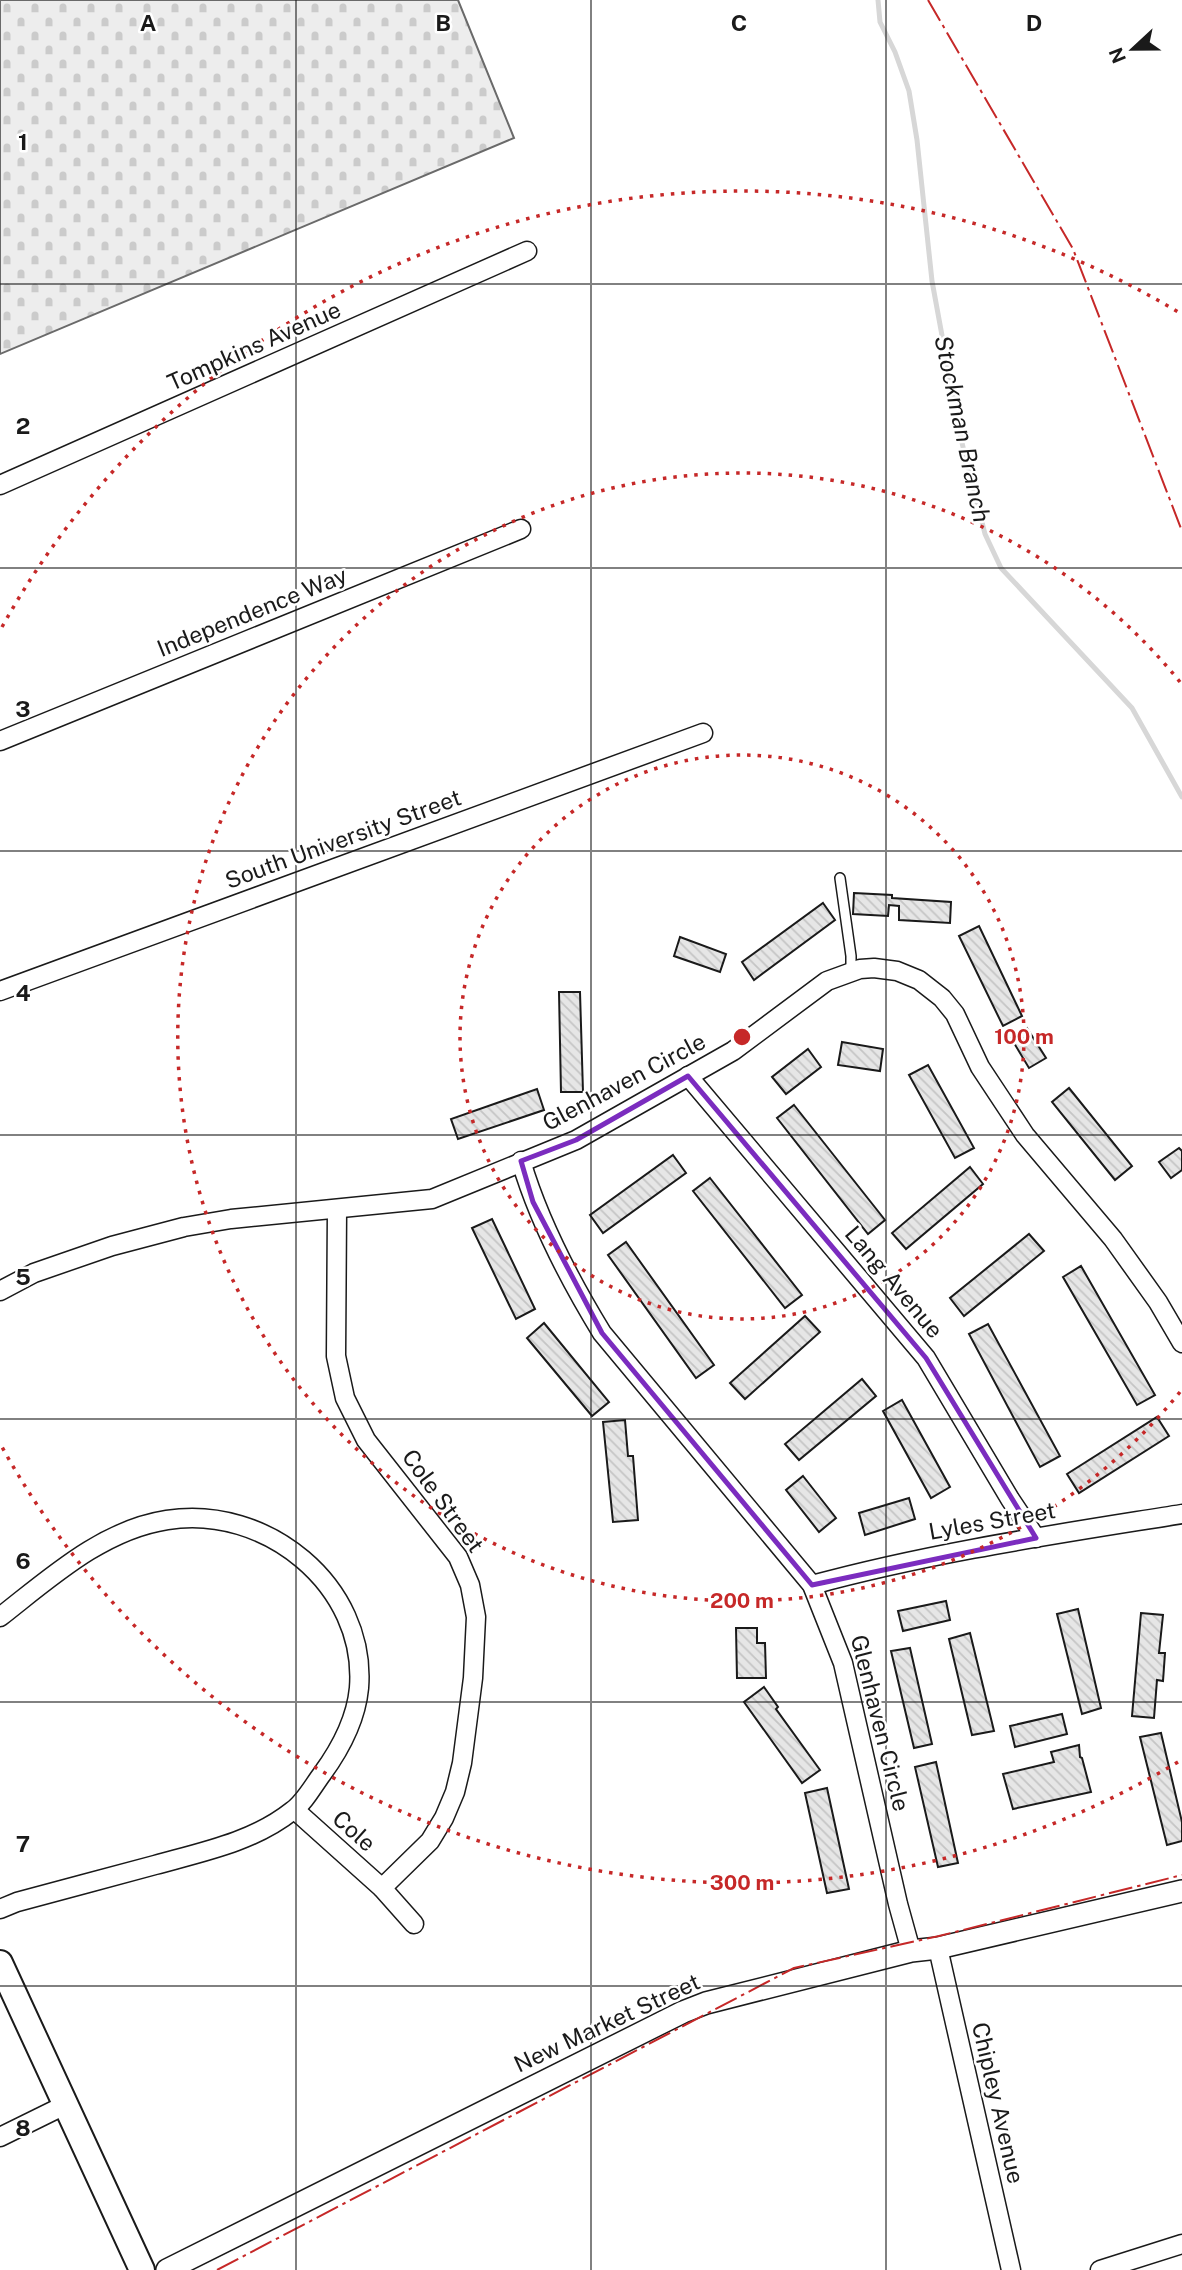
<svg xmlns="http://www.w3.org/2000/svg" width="1182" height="2270" viewBox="0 0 1182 2270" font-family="'Public Sans',sans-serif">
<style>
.cemetery{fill:url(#cemetery-stones);stroke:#6a6a6a;stroke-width:2}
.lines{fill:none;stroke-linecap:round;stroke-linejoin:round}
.stream{stroke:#d7d7d7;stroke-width:5}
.building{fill:url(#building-back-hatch);stroke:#1a1a1a;stroke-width:2}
.service-casing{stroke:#1a1a1a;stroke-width:12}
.minor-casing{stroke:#1a1a1a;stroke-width:21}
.tertiary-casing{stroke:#1a1a1a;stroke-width:24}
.secondary-casing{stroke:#1a1a1a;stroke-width:28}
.service{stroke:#fff;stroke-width:9}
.minor{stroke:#fff;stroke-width:18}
.tertiary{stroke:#fff;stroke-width:21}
.secondary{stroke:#fff;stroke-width:24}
.power{stroke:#c62828;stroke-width:2;stroke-dasharray:24 5 3.5 5;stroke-linecap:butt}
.marked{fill:none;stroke:#7b2cbf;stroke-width:5;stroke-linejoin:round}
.grid{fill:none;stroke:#1a1a1a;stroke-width:2;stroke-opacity:0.55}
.ring{fill:none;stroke:#c62828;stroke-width:3.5;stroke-dasharray:3.5 7}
.labels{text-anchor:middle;stroke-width:5;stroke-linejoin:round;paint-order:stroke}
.street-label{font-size:23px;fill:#1a1a1a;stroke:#fff}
.water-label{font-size:24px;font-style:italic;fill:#1a1a1a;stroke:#fff}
.grid-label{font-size:23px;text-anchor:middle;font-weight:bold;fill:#1a1a1a;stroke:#fff;stroke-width:5;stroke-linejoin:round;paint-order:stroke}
.centre{fill:#c62828;stroke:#fff;stroke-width:3.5}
.ring-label{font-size:21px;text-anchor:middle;font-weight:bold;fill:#c62828;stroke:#fff;stroke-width:5;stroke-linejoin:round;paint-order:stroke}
</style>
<defs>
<pattern id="cemetery-stones" width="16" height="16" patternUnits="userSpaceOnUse" patternTransform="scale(1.75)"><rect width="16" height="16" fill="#ededed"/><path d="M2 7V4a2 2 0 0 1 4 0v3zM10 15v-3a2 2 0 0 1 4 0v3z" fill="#cbcbcb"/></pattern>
<pattern id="building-back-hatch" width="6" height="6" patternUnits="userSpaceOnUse" patternTransform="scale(1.75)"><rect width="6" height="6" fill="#e6e6e6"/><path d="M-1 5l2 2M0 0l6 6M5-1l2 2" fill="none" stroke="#c5c5c5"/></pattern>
</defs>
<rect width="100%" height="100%" fill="#fff"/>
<polygon class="cemetery" points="0,0 458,0 514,138 0,354"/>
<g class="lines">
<polyline class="stream" points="878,0 880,22 895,52 909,91 917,140 932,281 961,439 985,534 1001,568 1132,708 1182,797"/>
</g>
<g class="building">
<polygon points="854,893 892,895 892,898 951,902 950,923 899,920 899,906 889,905 888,916 853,914"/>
<polygon points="823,903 835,920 754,980 742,962"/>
<polygon points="979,926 1022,1016 1003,1026 959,936"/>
<polygon points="680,937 726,954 720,972 674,956"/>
<polygon points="559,992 580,992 583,1092 561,1092"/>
<polygon points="1027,1028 1046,1058 1029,1068 1011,1038"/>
<polygon points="842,1042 883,1049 880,1071 838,1065"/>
<polygon points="808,1049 821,1067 786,1094 772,1077"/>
<polygon points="928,1065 974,1148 955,1158 909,1075"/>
<polygon points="1069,1088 1132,1166 1115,1180 1052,1102"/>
<polygon points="537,1089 544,1110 458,1139 451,1119"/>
<polygon points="794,1105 885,1220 868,1234 777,1118"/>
<polygon points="1179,1148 1182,1151 1182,1170 1171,1178 1159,1162"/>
<polygon points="673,1155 686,1173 603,1233 590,1215"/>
<polygon points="970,1167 983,1184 906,1249 892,1233"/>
<polygon points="710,1178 802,1295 785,1308 693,1191"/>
<polygon points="492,1219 535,1309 516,1319 472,1228"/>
<polygon points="1029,1234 1044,1251 964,1316 950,1298"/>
<polygon points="626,1242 714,1365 696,1378 608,1255"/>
<polygon points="1081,1266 1155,1395 1137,1405 1063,1277"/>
<polygon points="805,1316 820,1332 745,1399 730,1383"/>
<polygon points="544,1323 609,1402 592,1416 527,1338"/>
<polygon points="988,1324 1060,1456 1040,1467 969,1334"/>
<polygon points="862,1379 876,1396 799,1460 785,1444"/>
<polygon points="902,1400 950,1487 931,1498 883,1411"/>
<polygon points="1157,1417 1169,1436 1079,1493 1067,1474"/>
<polygon points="625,1420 628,1456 633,1456 638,1520 613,1522 603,1422"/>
<polygon points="803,1476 836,1518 819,1532 786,1490"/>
<polygon points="909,1498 915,1519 865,1535 859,1513"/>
<polygon points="946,1601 950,1620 903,1631 898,1611"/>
<polygon points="1078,1609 1101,1708 1082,1714 1057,1614"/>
<polygon points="1141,1613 1163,1615 1159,1653 1165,1653 1163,1681 1157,1680 1154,1718 1132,1716"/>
<polygon points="736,1628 757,1628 757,1643 765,1643 766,1678 737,1678"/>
<polygon points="970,1633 994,1731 972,1735 949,1639"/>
<polygon points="910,1648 932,1744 914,1748 891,1651"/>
<polygon points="764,1687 778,1707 776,1709 820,1770 802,1783 744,1702"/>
<polygon points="1062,1714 1067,1734 1015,1747 1010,1726"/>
<polygon points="1161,1733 1182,1822 1182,1841 1167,1845 1140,1737"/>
<polygon points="1079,1745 1080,1757 1082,1758 1091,1792 1013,1809 1003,1774 1054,1762 1051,1752"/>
<polygon points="936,1762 958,1863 938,1867 915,1767"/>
<polygon points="827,1788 849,1889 827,1893 805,1793"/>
</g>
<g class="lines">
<g class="service-casing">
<polyline id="service" points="840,878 851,956 851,972"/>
</g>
<g class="minor-casing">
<g id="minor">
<polyline points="0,485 527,251"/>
<polyline points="0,741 521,529"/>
<polyline points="0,991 703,733"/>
<polyline points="688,1076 926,1358 1010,1499 1036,1538"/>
<path d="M521 1161C539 1222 569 1279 602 1333L812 1585 843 1663 898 1904 911 1951"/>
<polyline points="337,1210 336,1356 345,1398 366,1440 458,1557 470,1585 476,1617 473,1678 462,1763 455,1792 444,1818 430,1841 382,1888"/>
<polyline points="0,1291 34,1273 112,1246 184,1227 231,1219 432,1199 576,1140 733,1051 827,981 860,969 874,968 897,971 919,980 942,998 955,1014 980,1067 1025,1135 1113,1239 1158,1302 1182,1343"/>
<path d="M812 1585C933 1552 1058 1534 1182 1514"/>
<path d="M0 1617C50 1578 102 1530 167 1520 265 1504 367 1585 359 1688 356 1720 341 1748 322 1774 313 1786 304 1803 292 1811 253 1842 202 1852 155 1865 109 1877 63 1890 17 1902L0 1909"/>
<polyline points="295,1810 382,1888 414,1924"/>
<polyline points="938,1948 1011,2270"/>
<polyline points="0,2137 65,2105"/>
<polyline points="1100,2270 1182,2244"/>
</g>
</g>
<g class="tertiary-casing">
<polyline id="tertiary" points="167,2270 683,2012 706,2003 911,1951 938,1948 1182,1891"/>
</g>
<g class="secondary-casing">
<polyline id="secondary" points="0,1963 142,2270"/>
</g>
<use href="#service" class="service"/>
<use href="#minor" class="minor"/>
<use href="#tertiary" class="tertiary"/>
<use href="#secondary" class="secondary"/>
<g class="power">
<polyline points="928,0 1073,249 1182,531"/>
<polyline points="217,2270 794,1968 939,1936 1182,1875"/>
</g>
</g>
<path class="marked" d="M688 1076 926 1358 1036 1538 812 1585 602 1333 533 1202 521 1161 576 1140Z"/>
<path class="grid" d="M296 0V2270M591 0V2270M886 0V2270M0 284H1182M0 568H1182M0 851H1182M0 1135H1182M0 1419H1182M0 1702H1182M0 1986H1182"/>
<g class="ring">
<circle cx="742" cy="1037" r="282"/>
<path d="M1180 1392A564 564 0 1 1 1180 682"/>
<path d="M1178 1762A846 846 0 0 1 2 1447M2 627A846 846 0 0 1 1178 312"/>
</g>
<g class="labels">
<g class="street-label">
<text transform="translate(254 346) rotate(-24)" y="8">Tompkins Avenue</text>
<text transform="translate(252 612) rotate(-22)" y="8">Independence Way</text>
<text transform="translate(343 839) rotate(-20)" y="8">South University Street</text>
<text transform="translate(624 1082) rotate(-28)" y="8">Glenhaven Circle</text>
<text transform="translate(894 1282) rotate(50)" y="8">Lang Avenue</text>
<text transform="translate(443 1501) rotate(54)" y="8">Cole Street</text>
<text transform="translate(992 1521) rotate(-10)" y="8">Lyles Street</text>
<text transform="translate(880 1723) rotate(76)" y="8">Glenhaven Circle</text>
<text transform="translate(354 1831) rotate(42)" y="8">Cole</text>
<text transform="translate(607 2023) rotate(-25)" y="8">New Market Street</text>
<text transform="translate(998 2103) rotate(77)" y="8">Chipley Avenue</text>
</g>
<g class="water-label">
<text transform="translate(962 429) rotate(78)" y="8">Stockman Branch</text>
</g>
</g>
<g class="grid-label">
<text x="148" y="31">A</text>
<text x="443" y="31">B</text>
<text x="739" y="31">C</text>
<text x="1034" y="31">D</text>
<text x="23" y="150">1</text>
<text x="23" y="434">2</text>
<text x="23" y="717">3</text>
<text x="23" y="1001">4</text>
<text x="23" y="1285">5</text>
<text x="23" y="1569">6</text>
<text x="23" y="1852">7</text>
<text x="23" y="2136">8</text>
</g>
<circle cx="742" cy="1037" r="10" class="centre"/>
<g class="ring-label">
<text x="1024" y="1044">100 m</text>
<text x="742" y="1608">200 m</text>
<text x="742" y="1890">300 m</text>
</g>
<g transform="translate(1133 49) rotate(248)" stroke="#ffffff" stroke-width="5" paint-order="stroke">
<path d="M0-5L12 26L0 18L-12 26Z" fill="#1a1a1a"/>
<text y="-10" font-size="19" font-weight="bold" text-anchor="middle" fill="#1a1a1a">N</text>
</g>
</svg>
